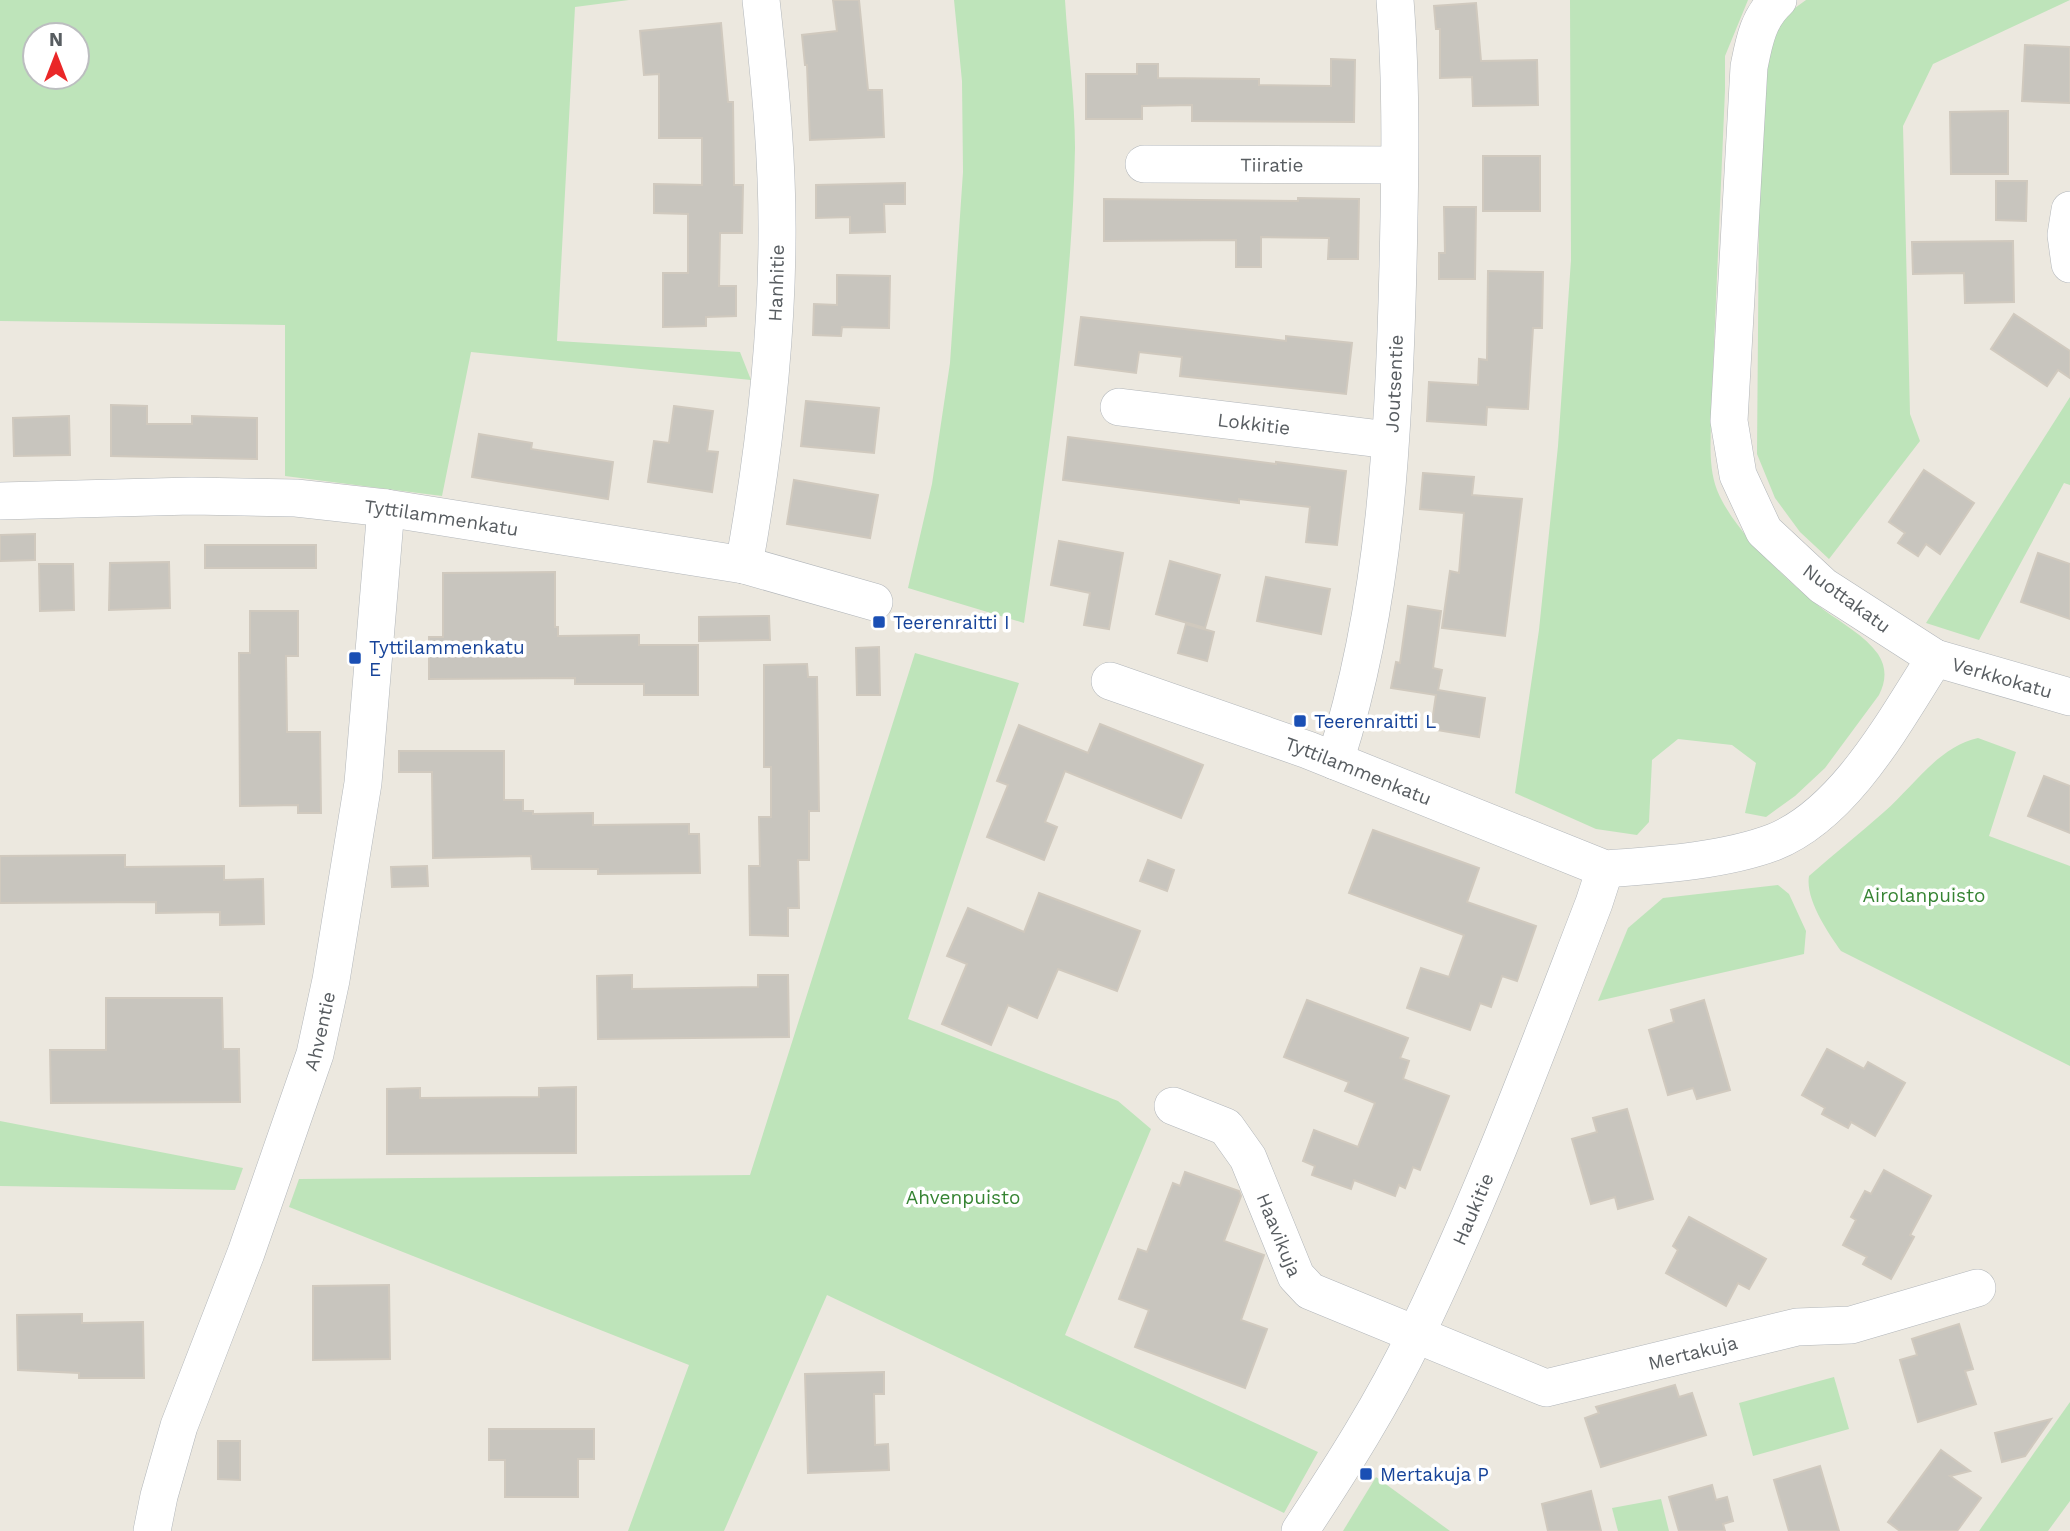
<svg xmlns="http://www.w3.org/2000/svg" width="2070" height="1531" viewBox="0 0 2070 1531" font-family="'Work Sans',sans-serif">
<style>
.green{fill:#bee4ba;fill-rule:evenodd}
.building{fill:#c8c5be;stroke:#d0c9be;stroke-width:2}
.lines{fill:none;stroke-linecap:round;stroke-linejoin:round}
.minor-casing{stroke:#b2b6ba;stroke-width:38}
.minor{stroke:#fff;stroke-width:37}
.transit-dot{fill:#1a4fb4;stroke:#fff;stroke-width:2.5}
.labels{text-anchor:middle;stroke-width:7;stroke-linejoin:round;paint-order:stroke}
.street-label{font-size:19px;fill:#585d61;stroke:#fff}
.transit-label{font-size:19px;fill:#164399;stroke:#fff;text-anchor:start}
.park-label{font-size:19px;fill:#368433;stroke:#fff}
</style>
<rect width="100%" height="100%" fill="#ece8df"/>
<g class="green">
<path d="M0 0H629L575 7 557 341 740 352 751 380 471 352 442 496 285 476V325L0 321ZM35 35H77V77H35Z"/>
<path d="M954 0H1065C1068 49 1075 99 1075 148 1072 308 1046 465 1024 623L908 588 932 484 950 363 963 172 962 81Z"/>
<path d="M1570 0H1748L1725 56V90L1711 416C1711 440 1708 466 1717 490 1734 532 1789 583 1824 610 1842 623 1865 636 1878 654 1887 668 1886 681 1879 695L1825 768 1795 796 1766 817 1745 813 1756 763 1732 745 1678 739 1652 760 1649 822 1637 835 1596 829 1515 793 1539 630 1558 446 1571 260Z"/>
<polygon points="1806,0 2070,0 1933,64 1903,126 1910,414 1920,441 1829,559 1800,532 1775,498 1757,454 1759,206 1766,72 1773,36 1788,13"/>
<polygon points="2070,397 2070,485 2064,483 1979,640 1926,623"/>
<polygon points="915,653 1019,683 908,1019 1118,1101 1151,1129 1065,1335 1318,1452 1284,1513 827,1295 724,1531 628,1531 689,1365 289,1207 299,1179 750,1175"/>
<path d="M1978 738 2016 752 1989 836 2070 866V1066L1841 951C1828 933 1805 899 1809 876 1834 854 1859 834 1884 812 1914 786 1938 747 1978 738Z"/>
<polygon points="1778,885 1789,894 1806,931 1804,954 1598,1001 1628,928 1663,898"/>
<polygon points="0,1121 243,1168 235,1190 0,1186"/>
<polygon points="1834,1377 1849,1429 1753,1456 1739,1403"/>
<polygon points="2070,1402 2070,1501 2048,1531 1979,1531"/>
<polygon points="1376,1477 1450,1531 1343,1531"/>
<polygon points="1661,1499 1669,1531 1618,1531 1612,1508"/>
</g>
<g class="building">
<polygon points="833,0 859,0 868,90 882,90 884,137 810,140 807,65 805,65 802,35 837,31"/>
<polygon points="1476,3 1481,61 1537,60 1538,105 1473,106 1472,77 1440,78 1440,29 1436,29 1434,6"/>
<polygon points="721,23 728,102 733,102 734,185 743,185 742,233 720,233 719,286 736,286 736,316 706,317 706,326 663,327 663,273 688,273 688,214 654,213 654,184 702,185 702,138 659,138 659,74 644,75 640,31"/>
<polygon points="2025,45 2070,47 2070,103 2022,101"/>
<polygon points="1331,59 1355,60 1354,122 1192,121 1192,105 1142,106 1142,119 1086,119 1086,74 1137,74 1137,64 1158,64 1158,78 1259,79 1259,85 1331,86"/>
<polygon points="2008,111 2008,174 1951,174 1950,112"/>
<rect x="1483" y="156" width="57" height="55"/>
<polygon points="1996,181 2027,181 2026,221 1996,220"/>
<polygon points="905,183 905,204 884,204 885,232 850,233 850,217 816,218 816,185"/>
<polygon points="1298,198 1359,199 1358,259 1328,259 1329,238 1261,237 1261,267 1236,267 1236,240 1104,241 1104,199 1298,201"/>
<polygon points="1444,207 1476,207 1475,279 1439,279 1439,253 1445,253"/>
<polygon points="2013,241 2014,302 1965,303 1964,273 1913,274 1912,242"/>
<polygon points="1488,271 1543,272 1542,328 1533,328 1528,409 1487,407 1486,425 1427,421 1429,382 1478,385 1479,359 1487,360"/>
<polygon points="837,275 890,276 889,328 842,327 841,336 813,335 814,304 837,305"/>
<polygon points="2014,314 2070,351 2070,378 2058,370 2047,386 1991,349"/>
<polygon points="1081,317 1286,341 1286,336 1352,343 1346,394 1180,376 1182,357 1139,352 1136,373 1075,365"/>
<polygon points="806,401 879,408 874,453 801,446"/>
<polygon points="111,405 147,406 147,424 192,424 192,416 257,418 257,459 111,456"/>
<polygon points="674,406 713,411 707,451 718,452 712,492 648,482 654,441 669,443"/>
<polygon points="69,416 70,455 14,456 13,418"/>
<polygon points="479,434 532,443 531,449 613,462 608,499 472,477"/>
<polygon points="1068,437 1276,464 1276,462 1346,471 1337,545 1306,542 1310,507 1239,499 1239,503 1063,480"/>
<polygon points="1924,470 1974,503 1940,554 1926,544 1918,556 1898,543 1905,533 1889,522"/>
<polygon points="1423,473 1474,477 1472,495 1522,499 1505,636 1442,628 1450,571 1459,573 1464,513 1420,509"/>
<polygon points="794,480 878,495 870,538 787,524"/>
<polygon points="35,534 35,560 0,561 0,535"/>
<polygon points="1059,541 1123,553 1109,629 1084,625 1090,593 1051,585"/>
<rect x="205" y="545" width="111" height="23"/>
<polygon points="2038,553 2070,564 2070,619 2021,602"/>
<polygon points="1170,561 1220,575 1205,628 1156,614"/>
<polygon points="169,562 170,608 109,610 110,563"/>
<polygon points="39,564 73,564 74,610 40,611"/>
<polygon points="555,572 555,627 558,627 558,636 639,635 639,645 698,645 698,695 644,695 644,684 575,684 575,678 429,679 429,637 443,637 443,573"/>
<polygon points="1266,577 1330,589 1321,634 1257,621"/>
<polygon points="1408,606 1441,611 1433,668 1442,670 1438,690 1485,698 1479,737 1431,729 1436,695 1391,688 1396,662 1400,663"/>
<polygon points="250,611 298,611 298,656 286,656 287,732 320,732 321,813 298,813 298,805 240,806 239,653 250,653"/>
<polygon points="769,616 770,640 699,641 699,617"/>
<polygon points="1186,624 1214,632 1207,661 1178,653"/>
<polygon points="879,647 880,695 857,695 856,648"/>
<polygon points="807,664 808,677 817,677 819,811 809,811 809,860 798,860 799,908 788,908 788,936 750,935 749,866 760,866 759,817 771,817 771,767 764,767 764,665"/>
<polygon points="1100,724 1203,765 1181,818 1065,771 1045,822 1057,827 1044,860 987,837 1008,785 997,781 1019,725 1088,753"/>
<polygon points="399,751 504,751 504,800 523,800 523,811 533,811 533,814 593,813 593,825 689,824 689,834 699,834 700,873 598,874 598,869 532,869 531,856 433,858 432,772 399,772"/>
<polygon points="2044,776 2070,786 2070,833 2028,816"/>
<polygon points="1373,830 1479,868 1467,902 1536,926 1517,981 1502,976 1491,1007 1480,1003 1470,1030 1407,1008 1421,968 1449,977 1464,935 1349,893"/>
<polygon points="125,855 125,867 224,866 224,880 263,879 264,924 220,925 220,912 156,913 156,902 0,903 0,856"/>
<polygon points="1148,860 1174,870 1167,891 1140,881"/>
<polygon points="427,866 428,886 392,887 391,867"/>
<polygon points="1039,893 1140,931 1117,991 1058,969 1037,1018 1008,1005 991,1045 942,1024 967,964 947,956 968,908 1024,932"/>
<polygon points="632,975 632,989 758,987 758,975 788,975 789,1037 598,1039 597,976"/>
<polygon points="106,998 222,998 223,1049 239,1049 240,1102 51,1103 50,1050 106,1050"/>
<polygon points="1307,1000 1408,1038 1400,1058 1409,1061 1403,1079 1449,1096 1420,1170 1413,1167 1405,1188 1399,1185 1395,1196 1354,1180 1351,1189 1312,1175 1315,1166 1303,1161 1314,1130 1358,1147 1375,1103 1345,1091 1349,1082 1284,1057"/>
<polygon points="1704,1000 1730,1090 1697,1099 1693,1088 1668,1095 1649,1030 1674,1022 1671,1010"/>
<polygon points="1827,1049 1864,1069 1868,1062 1905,1083 1875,1136 1851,1122 1848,1128 1822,1114 1825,1108 1802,1095"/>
<polygon points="576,1087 576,1153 387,1154 387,1089 420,1088 420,1098 539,1097 539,1088"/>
<polygon points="1627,1109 1653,1199 1618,1209 1615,1197 1591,1204 1572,1139 1597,1132 1593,1118"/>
<polygon points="1884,1170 1931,1196 1910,1235 1914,1237 1891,1279 1863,1264 1867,1257 1843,1245 1856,1220 1851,1217 1865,1191 1871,1194"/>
<polygon points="1185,1172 1239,1191 1241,1196 1224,1241 1264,1255 1241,1320 1267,1329 1245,1388 1135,1347 1149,1310 1119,1299 1138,1249 1147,1252 1173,1183 1180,1186"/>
<polygon points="1689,1217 1766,1259 1749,1289 1738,1283 1726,1306 1666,1273 1678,1250 1673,1246"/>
<polygon points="389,1285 390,1359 313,1360 313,1286"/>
<polygon points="82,1314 82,1323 143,1322 144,1378 79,1378 79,1373 18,1370 17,1315"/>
<polygon points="1959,1324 1973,1369 1965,1371 1976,1404 1918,1422 1900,1360 1917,1355 1912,1339"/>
<polygon points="884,1372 884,1394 874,1394 875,1445 888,1444 889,1470 808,1473 805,1374"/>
<polygon points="1675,1385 1679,1397 1692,1393 1706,1435 1601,1467 1585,1418 1599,1413 1596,1407"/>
<polygon points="2051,1419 2025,1456 2002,1462 1995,1433"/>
<polygon points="489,1429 594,1429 594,1459 578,1459 578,1497 505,1497 505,1460 489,1460"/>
<polygon points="218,1441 240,1441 240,1480 218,1479"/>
<polygon points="1941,1450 1970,1471 1950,1476 1981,1498 1957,1531 1900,1531 1888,1522"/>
<polygon points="1820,1466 1839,1531 1789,1531 1774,1480"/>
<polygon points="1712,1485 1716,1500 1727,1497 1733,1521 1723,1524 1725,1531 1679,1531 1669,1497"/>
<polygon points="1591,1491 1601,1531 1548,1531 1542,1504"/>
</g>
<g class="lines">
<g class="minor-casing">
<g id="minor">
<path id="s1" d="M1144 164 1399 165"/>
<polyline points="2070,210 2066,235 2070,264"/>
<path id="s2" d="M1119 407 1389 440"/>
<path id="s3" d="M0 501 192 496 296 498 386 508 744 565 874 602"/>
<path id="s4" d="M744 565C763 459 776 351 777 243 778 162 770 81 761 0"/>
<path id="s5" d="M1935 658 2070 697"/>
<path id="s6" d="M1110 681 1308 750 1605 869C1658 865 1724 861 1774 842 1846 813 1895 720 1935 658L1823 586 1764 531 1738 475 1729 421 1749 67C1754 42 1758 18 1778 0"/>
<path id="s7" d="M1335 761C1386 603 1394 431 1398 266 1400 178 1402 88 1395 0"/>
<path id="s8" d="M1173 1106 1226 1127 1248 1158 1296 1276 1310 1291 1546 1388 1797 1327 1851 1325 1977 1288"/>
<path id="s9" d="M152 1531 159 1496 179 1426 246 1253 315 1054 331 980 363 783 386 508"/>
<path id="s10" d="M1300 1531C1342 1467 1383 1403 1416 1334 1484 1194 1538 1048 1594 903L1605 869"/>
</g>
</g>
<use href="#minor" class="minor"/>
</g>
<g class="transit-dot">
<rect x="872" y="615" width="14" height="14" rx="3.5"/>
<rect x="348" y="651" width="14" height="14" rx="3.5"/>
<rect x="1293" y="714" width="14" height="14" rx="3.5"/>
<rect x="1359" y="1467" width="14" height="14" rx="3.5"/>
</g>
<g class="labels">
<g class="street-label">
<text dy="7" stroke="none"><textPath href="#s1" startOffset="128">Tiiratie</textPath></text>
<text dy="7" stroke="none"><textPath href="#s4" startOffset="284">Hanhitie</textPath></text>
<text dy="7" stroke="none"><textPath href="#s7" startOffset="383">Joutsentie</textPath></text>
<text dy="7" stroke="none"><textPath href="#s2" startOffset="136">Lokkitie</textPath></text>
<text dy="7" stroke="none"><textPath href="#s3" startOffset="443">Tyttilammenkatu</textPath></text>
<text transform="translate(1847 598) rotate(36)" y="7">Nuottakatu</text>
<text dy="7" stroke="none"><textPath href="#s5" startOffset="70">Verkkokatu</textPath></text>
<text dy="7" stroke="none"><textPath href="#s6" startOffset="264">Tyttilammenkatu</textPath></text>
<text dy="7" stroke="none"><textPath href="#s9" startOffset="528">Ahventie</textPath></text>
<text dy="7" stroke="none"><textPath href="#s10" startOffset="366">Haukitie</textPath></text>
<text dy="7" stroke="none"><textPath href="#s8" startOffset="178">Haavikuja</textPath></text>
<text dy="7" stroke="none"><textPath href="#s8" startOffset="649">Mertakuja</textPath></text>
</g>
<g class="transit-label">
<text x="893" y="629">Teerenraitti I</text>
<text x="369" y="654">Tyttilammenkatu<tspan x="369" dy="22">E</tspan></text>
<text x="1314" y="728">Teerenraitti L</text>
<text x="1380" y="1481">Mertakuja P</text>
</g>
<g class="park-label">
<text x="1924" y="902">Airolanpuisto</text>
<text x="963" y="1204">Ahvenpuisto</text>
</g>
</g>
<g transform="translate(56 56)"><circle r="33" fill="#ffffff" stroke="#bcbec0" stroke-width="2"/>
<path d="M0-5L12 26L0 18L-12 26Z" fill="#ea2728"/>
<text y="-10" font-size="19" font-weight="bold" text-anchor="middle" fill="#585d61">N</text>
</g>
</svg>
